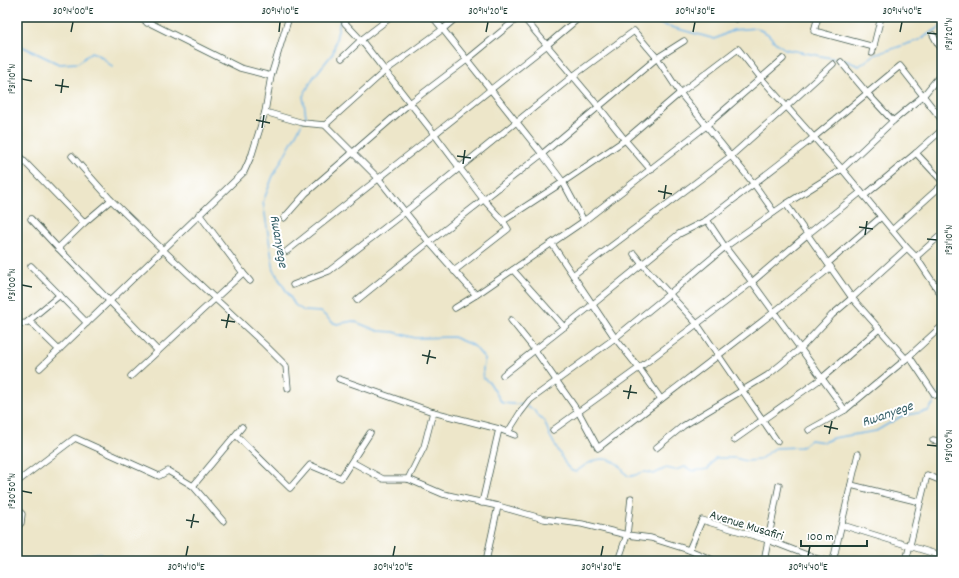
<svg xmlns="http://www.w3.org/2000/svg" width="959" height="578" viewBox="0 0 959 578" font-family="Dekko,sans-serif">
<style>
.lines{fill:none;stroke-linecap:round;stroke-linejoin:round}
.stream{stroke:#73b7e9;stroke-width:1.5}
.street-casing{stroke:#3e564a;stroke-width:7}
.street{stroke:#fff;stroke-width:5.5}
.ticks{fill:none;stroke:#1f3d34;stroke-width:1.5}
.labels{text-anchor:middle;stroke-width:4;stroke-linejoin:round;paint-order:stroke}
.street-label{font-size:13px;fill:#1f3d34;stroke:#fff}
.water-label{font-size:14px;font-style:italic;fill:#38626a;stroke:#fff}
.neatline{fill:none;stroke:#1f3d34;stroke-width:1.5}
.ticks-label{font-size:10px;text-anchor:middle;fill:#1f3d34}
</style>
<rect width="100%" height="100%" fill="#fff"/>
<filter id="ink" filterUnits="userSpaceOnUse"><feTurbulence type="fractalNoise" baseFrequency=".025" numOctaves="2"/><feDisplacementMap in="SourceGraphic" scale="8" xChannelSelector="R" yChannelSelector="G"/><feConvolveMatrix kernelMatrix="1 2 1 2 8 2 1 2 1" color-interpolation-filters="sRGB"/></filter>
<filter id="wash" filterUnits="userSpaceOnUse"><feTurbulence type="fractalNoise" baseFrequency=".012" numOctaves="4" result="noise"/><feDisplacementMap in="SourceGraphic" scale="16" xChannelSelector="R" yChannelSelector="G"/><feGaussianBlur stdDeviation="0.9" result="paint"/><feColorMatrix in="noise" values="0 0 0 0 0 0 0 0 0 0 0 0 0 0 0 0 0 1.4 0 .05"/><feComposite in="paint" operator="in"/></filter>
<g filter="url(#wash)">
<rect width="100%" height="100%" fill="#ede6c9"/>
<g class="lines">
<g class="stream">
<polyline points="634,17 715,39 733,30 756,28 768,34 776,43 785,49 847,61 859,66 874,55 919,40 942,26"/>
<polyline points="17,44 59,64 78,63 92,52 102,57 112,67"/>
<polyline points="303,122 306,116 303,96 313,78 333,53 340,21 339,17"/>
<polyline points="301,125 273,176 263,202 274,271 295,305 304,311 321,312 332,322 337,324 353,321 378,331 394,332 415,338 453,337 474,346 485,359 483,369 483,378 490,383 502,403 524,405"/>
<path d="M527 407 534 410 538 417 544 420 550 436 566 465 572 471 576 472C589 461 604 453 619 465 622 468 624 473 627 475 632 479 639 472 645 472 648 472 651 474 654 474L666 468 675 470 685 467 693 471 708 469 715 458H735L746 461 759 460 775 448 801 447 810 440 824 442 833 438 876 431 902 416 928 411 933 404 942 387"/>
<polyline points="81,561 93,554 100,553 106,558 120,561"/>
</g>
</g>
</g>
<g filter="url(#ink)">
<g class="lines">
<g class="street-casing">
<g id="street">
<polyline points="138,17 240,68 271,76"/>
<polyline points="433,17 542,154 563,182 584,221"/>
<polyline points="523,17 599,107 625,140 651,170"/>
<polyline points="818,17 814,31 874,47"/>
<polyline points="914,17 920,17"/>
<polyline points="736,19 736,17"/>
<polyline points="147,23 151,17"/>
<polyline points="345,23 361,40 435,135 483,199 503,221 508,229 454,271"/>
<polyline points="933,35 942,51"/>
<polyline points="872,53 881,17"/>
<polyline points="342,58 361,40 391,17"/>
<polyline points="841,62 867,93 893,121"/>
<polyline points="265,112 303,123 325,125 378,178 429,242 476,295"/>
<polyline points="325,125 385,71 443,29 457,17"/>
<polyline points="916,153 942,181"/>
<polyline points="17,154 84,223"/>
<polyline points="72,156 111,200 163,250 264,344 286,366 288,388"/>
<polyline points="864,196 916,153 942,130"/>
<polyline points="786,204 852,298 906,359"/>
<polyline points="199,214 243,273 250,281"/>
<polyline points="284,218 306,193 410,103 468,59 519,17"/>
<polyline points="31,219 58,248 158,351"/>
<polyline points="707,220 725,247 752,282 845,410"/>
<polyline points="503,221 563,182 625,140 680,93 738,49 761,78 842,169 907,248 916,257 942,296"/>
<polyline points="892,230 942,185"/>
<polyline points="552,244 615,338 639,368 661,399"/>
<polyline points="58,248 84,223 111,200"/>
<polyline points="287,251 547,45 580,17"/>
<polyline points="634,254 642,264 697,324 777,441"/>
<polyline points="916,257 942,234"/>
<polyline points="828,263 881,217"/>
<polyline points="31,266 87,323"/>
<polyline points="513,270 564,327"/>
<polyline points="573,275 731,156 786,107 833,64"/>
<polyline points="293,285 329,271 405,212 573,76 634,31 657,58 680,93 731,156 754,184 774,212"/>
<polyline points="936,286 942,281"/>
<polyline points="357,300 429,242 542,154 657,58 684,41"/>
<polyline points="455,308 476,295 584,221 706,126 783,59"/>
<path d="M511 320 535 350 579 413 598 448C675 388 754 329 831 267"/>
<polyline points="29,321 59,350"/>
<polyline points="17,324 26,323 60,295"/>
<polyline points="909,356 935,395"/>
<polyline points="40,368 244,172 252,154 265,112 271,76 289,17"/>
<polyline points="503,375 592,305 679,234 707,220 813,138 900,66 942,120"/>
<polyline points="131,376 243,273"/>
<polyline points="339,379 433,412 499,429 515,435"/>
<polyline points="553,430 639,368 752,282 808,234 861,192"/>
<polyline points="809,430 845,410 906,359 942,326"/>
<polyline points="508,432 520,413 530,400 615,338 669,294 725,247 786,204 842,169 893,121 923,96 942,73"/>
<polyline points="236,435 290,488 310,465 341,478 370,433"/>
<polyline points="734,440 822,378 879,329"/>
<polyline points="933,440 942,442"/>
<polyline points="656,448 683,426 768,375 801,348 832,315 852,298 907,248"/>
<polyline points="352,462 383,479 408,479 443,494 498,506 544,519 582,524 627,535 651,538 689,550 702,520 768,540 817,559 828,561"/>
<polyline points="408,479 424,447 433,412"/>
<polyline points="17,482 75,438 159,476 168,471 193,486 223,521"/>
<polyline points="851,485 920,502"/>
<polyline points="193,486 242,427"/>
<polyline points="482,503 499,429"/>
<polyline points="17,509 22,514 21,523 17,527"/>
<polyline points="842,525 942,556"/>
<polyline points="689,550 715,561"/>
<polyline points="486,561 498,506"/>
<polyline points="618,561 627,535 631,498"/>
<polyline points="764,561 779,485"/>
<polyline points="833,561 858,454"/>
<polyline points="906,561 927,475 942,481"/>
</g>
</g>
<use href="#street" class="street"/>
</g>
</g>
<path class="ticks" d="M71 32 73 22M279 32 280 22M486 32 488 22M693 32 695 22M900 32 902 22M927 33 937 34M22 79 32 81M55 85 69 87M61 93 63 79M256 120 270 123M262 128 264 115M457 156 471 158M463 164 465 150M658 191 672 194M664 199 666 185M859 227 873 229M865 235 867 221M927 239 937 240M22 285 32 287M221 320 235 322M226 328 229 314M422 355 436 358M427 364 430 350M623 391 637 393M628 399 631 385M824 426 838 429M829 434 832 421M927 445 937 446M22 491 32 493M186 520 199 522M191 528 194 514M186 556 188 546M393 556 395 546M601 556 603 546M808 556 810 546"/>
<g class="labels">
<g class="street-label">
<text transform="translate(747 524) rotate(17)" y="5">Avenue Musafiri</text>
</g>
<g class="water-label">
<text transform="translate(280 241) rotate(80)" y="5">Rwanyege</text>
<text transform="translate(887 413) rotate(-19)" y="5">Rwanyege</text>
</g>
</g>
<rect width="959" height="578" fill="none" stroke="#fff" stroke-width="44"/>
<path d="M801 540v6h66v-6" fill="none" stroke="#1f3d34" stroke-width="2"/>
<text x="807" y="540" font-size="12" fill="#1f3d34" stroke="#ffffff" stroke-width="3" paint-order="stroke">100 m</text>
<rect x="22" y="22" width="915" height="534" class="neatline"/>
<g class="ticks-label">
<text x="73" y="14">30°14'00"E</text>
<text x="280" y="14">30°14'10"E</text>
<text x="488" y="14">30°14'20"E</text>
<text x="695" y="14">30°14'30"E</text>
<text x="902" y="14">30°14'40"E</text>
<text transform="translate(948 34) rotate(-90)" y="4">1°31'20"N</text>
<text transform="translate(11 79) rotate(-90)" y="4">1°31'10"N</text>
<text transform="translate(948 240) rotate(-90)" y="4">1°31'10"N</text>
<text transform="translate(11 285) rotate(-90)" y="4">1°31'00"N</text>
<text transform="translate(948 446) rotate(-90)" y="4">1°31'00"N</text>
<text transform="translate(11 491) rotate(-90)" y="4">1°30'50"N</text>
<text x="186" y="570">30°14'10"E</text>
<text x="393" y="570">30°14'20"E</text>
<text x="601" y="570">30°14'30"E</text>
<text x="808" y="570">30°14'40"E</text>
</g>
</svg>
